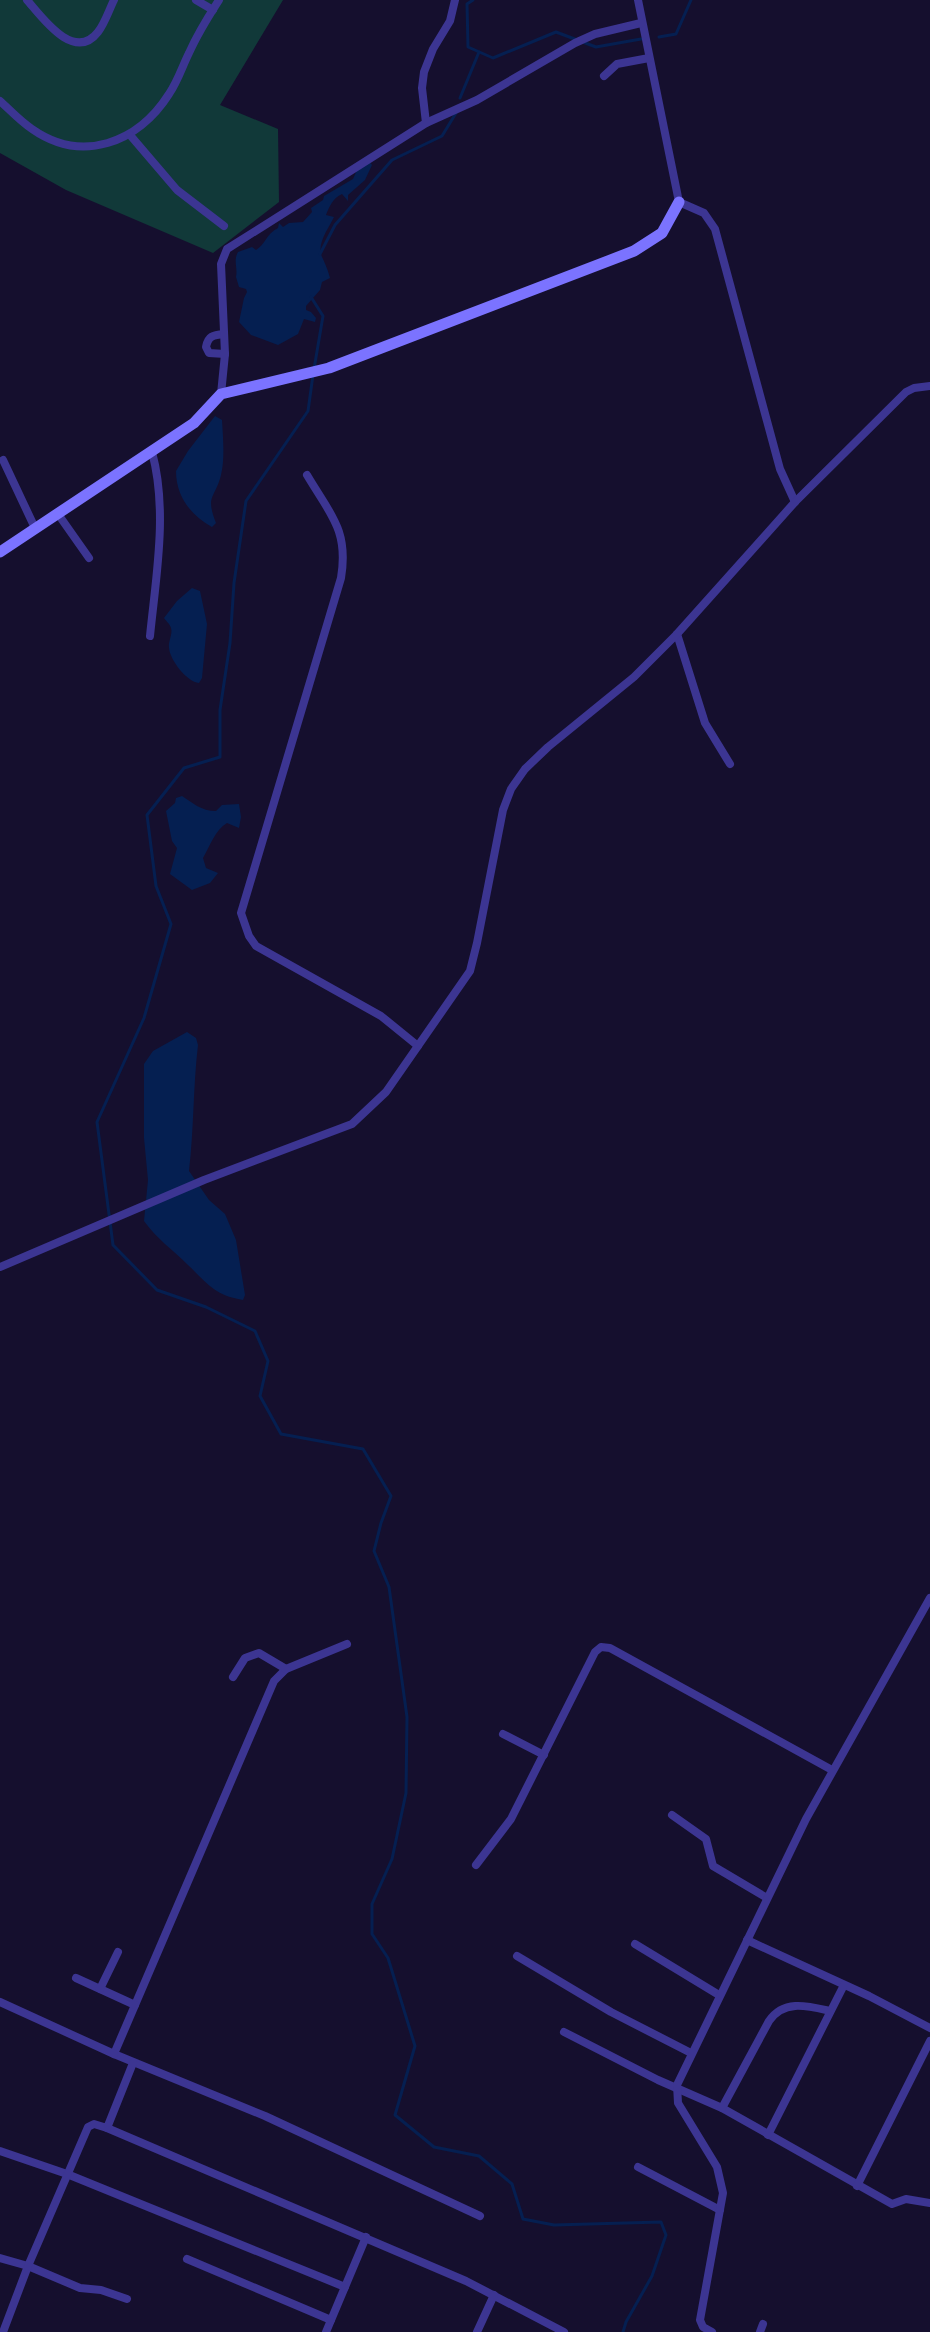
<svg xmlns="http://www.w3.org/2000/svg" width="930" height="2332" viewBox="0 0 930 2332" font-family="Arial,sans-serif">
<style>
.green{fill:#113939}
.water{fill:#051f51}
.lines{fill:none;stroke-linecap:round;stroke-linejoin:round}
.stream{stroke:#051f51;stroke-width:3}
.street{stroke:#3c3592;stroke-width:8}
.secondary{stroke:#7b73ff;stroke-width:11}
</style>
<rect width="100%" height="100%" fill="#150f2e"/>
<polygon class="green" points="0,0 283,0 220,105 278,129 279,202 213,253 66,190 0,153"/>
<g class="water">
<path d="M369 161 372 165 365 180 348 195V201L342 194C333 198 329 207 326 215L334 217C328 230 315 245 323 259 326 266 328 270 330 278L322 282 320 290 306 306V310L311 312 316 318 315 322 304 319 298 334 278 345 251 335 239 322 244 298 247 292 246 289 239 287 236 277C238 268 233 261 238 252L252 247 256 250C265 245 266 234 278 228L279 223 283 227 289 223 303 222 312 212 311 208 323 200 324 196 353 179 357 170Z"/>
<path d="M215 416 222 420C223 437 225 459 221 475 215 499 205 495 216 523L212 527C191 515 176 497 176 471L188 451Z"/>
<path d="M192 588 200 591 207 624 202 678 199 683C187 682 170 660 169 648 168 641 173 634 171 628 170 624 166 621 164 618L177 601Z"/>
<path d="M182 796C193 803 201 811 216 811L222 805 239 804 241 817 239 828 227 823C215 830 210 846 203 858L206 868 218 873 210 883 192 890 170 874 177 848 172 841 166 811 175 803 176 798Z"/>
<path d="M187 1032 196 1038 198 1045C193 1087 194 1129 189 1171L209 1200 225 1214 236 1240 245 1295 243 1300C214 1295 208 1284 188 1265 172 1249 158 1240 144 1221L148 1180 144 1138V1064L153 1051Z"/>
</g>
<g class="lines">
<g class="stream">
<polyline points="473,0 467,4 468,47 493,58 556,32 596,47 641,39"/>
<polyline points="659,37 676,34 691,0"/>
<polyline points="460,98 479,52"/>
<polyline points="320,254 335,225 392,160 442,136 456,113"/>
<polyline points="311,297 323,316 314,369"/>
<polyline points="313,375 308,411 246,501 234,583 230,643 220,710 220,757 184,768 147,815 156,886 171,924 144,1018 97,1122 113,1245 157,1290 206,1307 255,1331 268,1361 260,1396 281,1434 363,1449 391,1496 381,1523 374,1551 389,1587 407,1717 406,1793 392,1859 372,1904 372,1934 388,1958 415,2046 395,2115 434,2147 479,2156 512,2184 523,2219 554,2225 661,2222 666,2235 652,2276 626,2322 623,2332"/>
</g>
<g class="street">
<path d="M27 0C42 17 74 63 98 32 105 23 109 10 114 0"/>
<polyline points="196,0 213,10"/>
<polyline points="638,0 679,202 704,213 715,229 780,469 795,502"/>
<polyline points="604,76 617,64 649,58"/>
<path d="M0 101C10 110 20 121 32 129 82 164 138 143 169 94 178 81 182 67 189 53 197 35 208 17 219 0"/>
<polyline points="426,123 422,88 424,72 433,49 450,21 455,0"/>
<polyline points="130,135 177,190 224,226"/>
<path d="M224 334C213 335 208 336 206 347L209 353 225 354"/>
<polyline points="221,394 225,354 221,264 227,249 426,123 477,100 575,43 595,34 641,23"/>
<polyline points="3,460 35,528"/>
<path d="M307 475C330 514 349 530 341 578L241 913 249 936 256 946 381 1016 418 1046"/>
<polyline points="58,514 89,558"/>
<polyline points="677,634 705,723 730,764"/>
<path d="M150 636C156 576 168 511 152 452"/>
<polyline points="0,1267 204,1180 352,1124 386,1092 470,971 477,943 503,810 511,789 525,769 548,747 634,677 677,634 795,502 906,392 914,388 930,386"/>
<polyline points="347,1644 286,1669 274,1681 114,2054 265,2116 480,2216"/>
<polyline points="233,1677 245,1658 259,1653 286,1669"/>
<polyline points="503,1734 544,1755"/>
<polyline points="672,1815 706,1839 713,1866 767,1898"/>
<polyline points="476,1865 511,1819 595,1652 601,1647 610,1648 832,1770"/>
<polyline points="747,1940 869,1996 930,2028"/>
<polyline points="635,1944 719,1995"/>
<polyline points="517,1956 611,2012 691,2053"/>
<polyline points="76,1978 135,2005"/>
<polyline points="100,1989 118,1952"/>
<polyline points="0,2002 114,2054"/>
<polyline points="564,2032 658,2080 722,2108 892,2204 906,2199 930,2203"/>
<path d="M722 2108 769 2021C784 1999 808 2006 830 2011"/>
<polyline points="107,2128 466,2281 564,2332"/>
<polyline points="768,2135 844,1985"/>
<polyline points="0,2151 67,2174 345,2287"/>
<polyline points="638,2167 720,2210"/>
<polyline points="857,2186 930,2041"/>
<polyline points="0,2258 28,2266 80,2288 101,2290 127,2299"/>
<polyline points="187,2259 331,2320"/>
<polyline points="3,2332 28,2266 88,2127 94,2124 107,2128 133,2063"/>
<polyline points="326,2332 366,2237"/>
<polyline points="477,2332 494,2295"/>
<polyline points="712,2332 703,2327 700,2320 723,2193 717,2167 678,2103 677,2085 806,1819 930,1598"/>
<polyline points="760,2332 763,2324"/>
</g>
<polyline class="secondary" points="0,552 194,423 221,394 329,368 634,251 662,233 679,202"/>
</g>
</svg>
